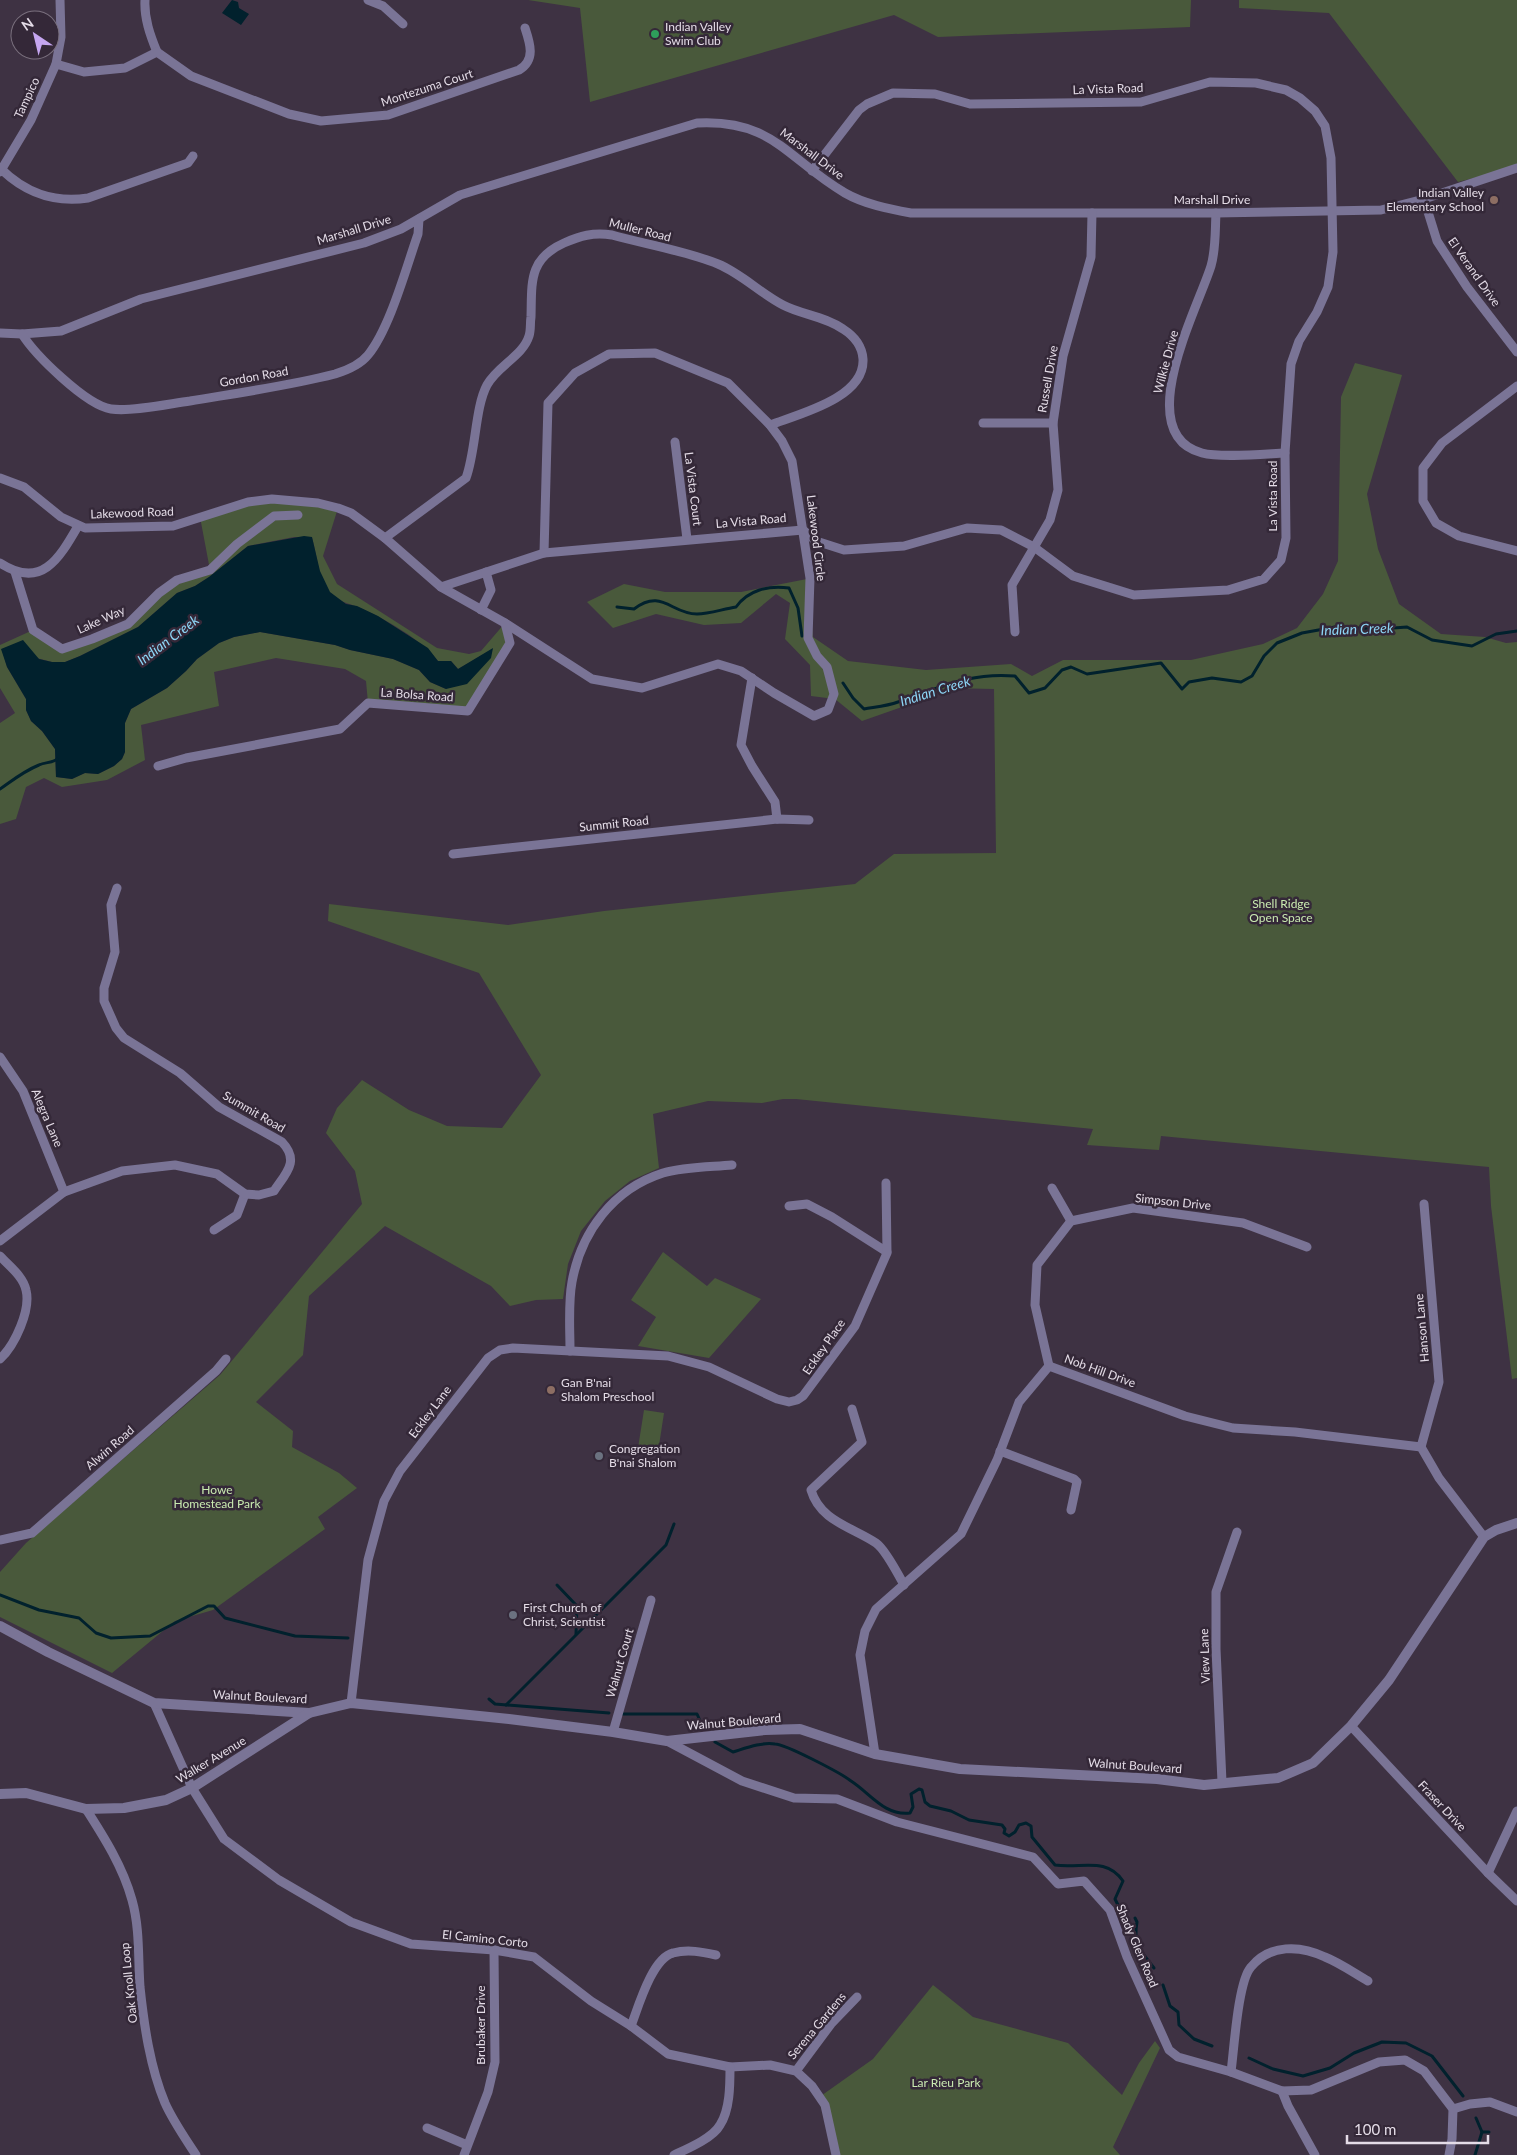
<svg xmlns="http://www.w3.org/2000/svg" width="1517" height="2155" viewBox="0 0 1517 2155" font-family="Lato,sans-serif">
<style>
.green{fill:#49593b;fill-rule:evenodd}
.water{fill:#01212d}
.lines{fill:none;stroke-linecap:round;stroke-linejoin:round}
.stream{stroke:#01212d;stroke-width:3}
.minor{stroke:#7a7496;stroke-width:9}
.tertiary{stroke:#7a7496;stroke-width:10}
.leisure-dot{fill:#2e9e5b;stroke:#342838;stroke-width:2}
.education-dot{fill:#8d6e63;stroke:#342838;stroke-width:2}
.worship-dot{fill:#6b7280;stroke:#342838;stroke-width:2}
.labels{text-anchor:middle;stroke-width:5;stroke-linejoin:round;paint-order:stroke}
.poi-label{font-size:12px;fill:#e4dce7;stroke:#342838;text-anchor:start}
.street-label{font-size:12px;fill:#e4dce7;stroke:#342838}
.park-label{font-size:12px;fill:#c9eab0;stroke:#342838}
.water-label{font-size:14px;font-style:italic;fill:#8dd6f6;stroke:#342838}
</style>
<rect width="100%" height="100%" fill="#3e3243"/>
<g class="green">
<polygon points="528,0 1191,0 1190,27 938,37 894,15 590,102 580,8"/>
<polygon points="1239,0 1517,0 1517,167 1458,182 1329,13 1239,8"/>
<polygon points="1355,363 1402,375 1367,494 1378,549 1399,604 1441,634 1485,637 1506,643 1517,642 1517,1378 1512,1379 1491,1206 1489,1167 1161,1136 1159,1150 1087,1145 1093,1129 796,1099 783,1099 762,1103 708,1101 653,1114 659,1168 630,1181 605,1201 581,1231 568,1264 563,1299 536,1300 510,1306 491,1286 385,1226 309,1296 303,1355 256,1402 293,1431 292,1447 339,1473 357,1488 318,1517 325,1529 213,1610 175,1621 112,1673 0,1617 0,1572 26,1543 220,1375 362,1204 355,1171 326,1133 337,1108 362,1080 409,1110 447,1126 502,1128 541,1075 479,973 328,921 329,904 508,925 604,911 855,884 894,854 996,853 994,689 947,688 919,701 862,721 835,699 811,696 810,665 785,639 790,603 776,594 741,623 704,625 656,614 613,628 587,602 624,584 665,592 741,592 807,579 813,637 848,661 926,670 1011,664 1032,676 1063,660 1191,660 1263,644 1297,628 1323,594 1338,561 1341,397"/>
<path d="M272 499 338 508 323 556 337 584 437 648 469 654 481 651 505 623 510 643 468 711 368 703 366 681 345 669 276 658 214 672 219 706 141 725 145 760 107 780 62 787 44 778 26 787 16 819 0 824V723L15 713 0 688V645L33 630 63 649 128 624 159 593 210 570 200 517ZM294 537 312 538C317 554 318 578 329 592 338 602 349 603 360 608 385 619 421 639 438 661H451L458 669 493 649 446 689 430 682 419 670 393 659 350 650 335 645 260 632 234 637 219 643 197 659 186 671 167 688 131 709 125 723V752L122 759 114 766 98 774 85 773 72 779 56 777 55 749 42 731 31 721 26 710V699L7 667 2 649 52 662H65L80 656 138 627 177 593 195 586 209 577 248 546Z"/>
<polygon points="663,1252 707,1286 715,1278 761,1299 709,1358 638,1346 656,1317 631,1300"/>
<polygon points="644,1410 664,1413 658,1452 638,1448"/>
<polygon points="933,1985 973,2017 1068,2043 1122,2095 1139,2063 1155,2041 1160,2048 1113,2147 1120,2155 836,2155 818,2098 873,2059"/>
</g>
<g class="water">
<polygon points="232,0 238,2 239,8 249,14 241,25 222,13"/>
<polygon points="304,536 312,537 320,571 330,592 346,604 357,606 378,616 428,648 438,661 451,661 458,669 493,648 491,658 467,684 446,689 430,682 419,670 393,659 350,650 335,645 260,632 234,637 219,643 197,659 186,671 167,688 131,709 125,723 125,752 122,759 114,766 98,774 85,773 72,779 56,777 55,749 42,731 31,721 26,710 26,699 7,667 1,649 23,640 39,659 52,662 65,662 80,656 138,627 177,593 195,586 209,577 248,546"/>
</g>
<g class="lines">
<g class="stream">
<path d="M617 607 634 609C662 588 671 614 697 614 709 614 723 609 736 607 748 590 769 585 789 588L798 608 802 636"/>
<path d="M843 683 853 698 864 709C875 707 887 706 898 702 940 688 969 672 1015 676L1029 693 1045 688 1062 670 1071 667 1087 674 1161 663 1182 689 1189 682 1212 678 1241 682 1252 676 1264 656 1277 643 1302 633 1335 627 1380 629 1407 627 1432 640 1472 646 1496 634 1517 631"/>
<path d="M0 789C13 780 24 771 39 765 45 762 53 763 57 759"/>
<polyline points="557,1585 577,1606 576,1634"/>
<polyline points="0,1595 39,1610 79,1618 96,1633 111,1638 150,1636 208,1606 214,1606 225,1618 295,1636 348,1638"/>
<polyline points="489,1699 495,1704 609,1713"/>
<polyline points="506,1705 666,1545 674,1524"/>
<polyline points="622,1714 697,1714 702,1725"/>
<path d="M715 1742 733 1752C746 1748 761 1742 775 1744 785 1744 841 1773 851 1781 870 1793 884 1816 910 1813L913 1807 911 1794 919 1789 922 1790 925 1802 930 1806 951 1811 969 1820 1002 1825 1005 1829 1004 1833 1009 1836 1015 1832 1019 1825 1026 1823 1031 1826 1032 1837 1055 1865C1081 1869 1106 1856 1123 1881L1115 1899 1120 1909"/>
<path d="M1135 1918 1137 1922C1133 1946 1140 1949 1154 1968"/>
<polyline points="1163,1985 1170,2006 1178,2012 1179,2025 1194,2039 1212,2046"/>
<polyline points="1249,2058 1273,2069 1303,2076 1330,2068 1354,2053 1382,2042 1406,2043 1432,2056 1463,2096"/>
<polyline points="1482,2132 1489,2132"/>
<polyline points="1475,2155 1482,2132 1476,2118"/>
</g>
<g class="minor">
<path d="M145 0C144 18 150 35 157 52"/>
<polyline points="368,0 383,6 403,24"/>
<path d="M157 52 191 76 289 114 321 121 388 115 519 70C536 60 530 43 525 28"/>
<polyline points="56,64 84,72 125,68 157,52"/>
<path d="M0 168C25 193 53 203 88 198L188 163 193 156"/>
<polyline points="0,172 31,120 56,64 61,37 60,0"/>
<polyline points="1424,199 1437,241 1467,287 1517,352"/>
<path d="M1216 213C1215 231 1216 249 1211 266 1198 308 1130 434 1202 453 1221 458 1264 454 1285 453"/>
<path d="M0 333 22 334 61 331 141 299 364 243 401 229 460 195 697 123C773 119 787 159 845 193 864 204 889 209 911 213H1216L1381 210 1424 199 1517 168"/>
<path d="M22 334C35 355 86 405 111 409 131 412 168 404 190 401 238 393 288 386 335 374 348 370 360 365 368 355 390 328 406 268 418 234L419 219"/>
<polyline points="1517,386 1442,443 1423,468 1423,501 1436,523 1459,536 1517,551"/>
<polyline points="983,423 1053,423"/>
<polyline points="675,442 687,539"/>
<polyline points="0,478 24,487 61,517 85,528 173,526 248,502 272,499 318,503 338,508 351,513 385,538 441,587 505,623 592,679 642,688 718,664 741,671 774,693 814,716 828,710 834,694 827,667 817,656 808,638 810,578 792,461 782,441 770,425 728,383 655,353 609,354 575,373 548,403 544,553"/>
<path d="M385 538 466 478C476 451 475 407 487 385 497 366 523 356 529 336 531 330 530 323 531 317 532 283 528 259 564 243 580 236 593 232 612 235 644 244 687 251 718 264 742 274 760 293 783 305 802 315 825 316 843 329 854 336 862 345 863 359 865 398 799 414 770 425"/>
<path d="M0 563C41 590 59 559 78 526"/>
<polyline points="15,572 33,630 62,649 92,639 128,624 159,593 177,580 210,570 237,544 274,516 298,515"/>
<polyline points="441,587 544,553 803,530 816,541 844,550 904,546 967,528 1001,530 1034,547 1073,576 1134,595 1228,590 1264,579 1281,560 1286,538 1285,453 1291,364 1299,341 1317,312 1328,287 1333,252 1331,158 1325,126 1315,111 1300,98 1286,90 1256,83 1210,82 1141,102 970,104 935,94 893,93 867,104 859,110 812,171"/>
<polyline points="481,610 491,590 486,572"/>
<polyline points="1015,632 1012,585 1050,520 1058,490 1053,423 1063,356 1091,257 1092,213"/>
<polyline points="752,678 741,745 752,766 775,802 777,819"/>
<polyline points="158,766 186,758 340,729 368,703 468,711 510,643 505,623"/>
<polyline points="453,854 777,819 809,820"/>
<polyline points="0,1057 23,1091 64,1192"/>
<polyline points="1052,1188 1071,1221"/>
<polyline points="789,1206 807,1204 832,1217 887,1252"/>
<polyline points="214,1230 237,1215 245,1194"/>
<path d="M0 1241 64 1192 122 1171 175 1165 217 1174 245 1194 259 1195 274 1191C286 1173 300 1161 282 1142L219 1107 180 1073 124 1038 116 1028 104 1001V988L115 952 111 905 117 888"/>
<path d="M0 1256C9 1266 23 1276 26 1290 31 1310 15 1345 0 1359"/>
<path d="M570 1351C570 1328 568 1303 572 1282 581 1232 613 1189 663 1173 684 1167 709 1167 732 1165"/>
<polyline points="1049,1366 1035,1305 1037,1265 1071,1221 1133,1208 1243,1223 1307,1247"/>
<path d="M852 1409 862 1442 811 1490C820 1521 852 1527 876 1543 885 1549 898 1574 904 1585"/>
<polyline points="1421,1447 1439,1382 1424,1204"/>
<polyline points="1000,1451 1074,1479 1077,1482 1071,1510"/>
<polyline points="0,1540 32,1533 216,1371 226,1359"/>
<polyline points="154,1703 192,1788 224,1839 279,1880 351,1922 411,1944 494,1950 534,1957 591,2001 631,2026 668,2054 730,2067 770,2065 796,2071 812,2086 825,2105 836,2155"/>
<polyline points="351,1703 368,1560 384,1501 400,1471 488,1358 500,1350 513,1348 668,1356 709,1367 777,1399 789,1402 797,1400 803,1396 855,1326 887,1253 886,1183"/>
<polyline points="1351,1726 1488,1873 1517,1901"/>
<polyline points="613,1732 651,1600"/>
<polyline points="667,1741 742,1781 794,1798 837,1799 897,1822 1033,1857 1058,1884 1084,1881 1110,1910 1127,1957 1169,2050 1178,2057 1231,2072 1282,2091 1311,2090 1379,2062 1405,2060 1424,2071 1453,2109 1452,2139 1449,2155"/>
<polyline points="875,1754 860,1655 865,1631 876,1609 961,1534 997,1460 1019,1402 1049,1366 1185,1416 1233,1428 1295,1432 1421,1447 1439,1478 1484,1537"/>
<polyline points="1222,1782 1216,1649 1216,1592 1237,1532"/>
<path d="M86 1809C104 1837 123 1867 132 1900 140 1928 138 1959 140 1987 144 2025 150 2067 165 2103 173 2121 185 2138 196 2155"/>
<polyline points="1488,1873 1517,1811"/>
<path d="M631 2026C638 2008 652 1958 673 1953 688 1949 702 1952 716 1955"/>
<polyline points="796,2071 831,2024 857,1997"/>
<path d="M1231 2072C1234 2050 1238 1981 1251 1967 1270 1944 1300 1945 1325 1957 1340 1963 1354 1973 1368 1981"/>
<polyline points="1282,2091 1288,2106 1315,2155"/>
<polyline points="1453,2109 1470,2104 1490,2102 1517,2112"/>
<polyline points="427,2128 467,2145"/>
<polyline points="464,2155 488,2092 495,2062 494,1950"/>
<path d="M674 2155C687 2149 713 2138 720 2125 730 2110 730 2085 730 2067"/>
</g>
<g class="tertiary">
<polyline points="0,1626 48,1652 154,1703 309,1713 351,1703 509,1719 613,1732 667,1741 765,1730 800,1729 875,1754 960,1769 1157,1779 1204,1785 1278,1778 1313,1763 1351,1726 1389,1680 1484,1537 1496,1530 1517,1523"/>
<polyline points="0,1794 26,1793 86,1809 124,1808 166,1800 192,1788 309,1713"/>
</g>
</g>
<circle class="leisure-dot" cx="655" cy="34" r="5"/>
<g class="education-dot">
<circle cx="1494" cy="200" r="5"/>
<circle cx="551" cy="1390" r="5"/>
</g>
<g class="worship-dot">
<circle cx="599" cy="1456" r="5"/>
<circle cx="513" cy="1615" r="5"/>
</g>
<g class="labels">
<g class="poi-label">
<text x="665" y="31">Indian Valley<tspan x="665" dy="14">Swim Club</tspan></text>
<text x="1484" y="197" text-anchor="end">Indian Valley<tspan x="1484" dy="14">Elementary School</tspan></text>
<text x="561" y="1387">Gan B'nai<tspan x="561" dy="14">Shalom Preschool</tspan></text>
<text x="609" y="1453">Congregation<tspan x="609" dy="14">B'nai Shalom</tspan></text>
<text x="523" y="1612">First Church of<tspan x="523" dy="14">Christ, Scientist</tspan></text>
</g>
<g class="street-label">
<text transform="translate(427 88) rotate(-18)" y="4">Montezuma Court</text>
<text transform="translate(1108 89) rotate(-2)" y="4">La Vista Road</text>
<text transform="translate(27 98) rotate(-65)" y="4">Tampico</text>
<text transform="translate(812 154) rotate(37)" y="4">Marshall Drive</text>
<text x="1212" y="204">Marshall Drive</text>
<text transform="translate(354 230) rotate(-17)" y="4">Marshall Drive</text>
<text transform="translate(640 230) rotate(14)" y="4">Muller Road</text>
<text transform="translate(1474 272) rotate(55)" y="4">El Verand Drive</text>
<text transform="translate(1166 362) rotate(-75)" y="4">Wilkie Drive</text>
<text transform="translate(254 377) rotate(-10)" y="4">Gordon Road</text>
<text transform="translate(1048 379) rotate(-80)" y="4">Russell Drive</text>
<text transform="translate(693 489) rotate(83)" y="4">La Vista Court</text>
<text transform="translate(1273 496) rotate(-90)" y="4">La Vista Road</text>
<text transform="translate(132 513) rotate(-2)" y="4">Lakewood Road</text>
<text transform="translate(751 521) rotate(-5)" y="4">La Vista Road</text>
<text transform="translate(816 538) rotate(83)" y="4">Lakewood Circle</text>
<text transform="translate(101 620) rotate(-24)" y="4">Lake Way</text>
<text transform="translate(417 695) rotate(4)" y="4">La Bolsa Road</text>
<text transform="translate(614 824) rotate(-6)" y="4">Summit Road</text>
<text transform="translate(254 1112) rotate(30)" y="4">Summit Road</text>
<text transform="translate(47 1118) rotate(67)" y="4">Alegra Lane</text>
<text transform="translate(1173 1202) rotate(6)" y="4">Simpson Drive</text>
<text transform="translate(1422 1328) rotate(-95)" y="4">Hanson Lane</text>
<text transform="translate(824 1347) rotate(-55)" y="4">Eckley Place</text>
<text transform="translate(1100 1371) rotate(20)" y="4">Nob Hill Drive</text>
<text transform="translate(430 1412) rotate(-53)" y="4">Eckley Lane</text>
<text transform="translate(110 1448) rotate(-41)" y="4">Alwin Road</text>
<text transform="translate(1205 1656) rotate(-92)" y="4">View Lane</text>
<text transform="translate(620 1663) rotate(-74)" y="4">Walnut Court</text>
<text transform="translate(260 1697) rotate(3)" y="4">Walnut Boulevard</text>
<text transform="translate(734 1722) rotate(-5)" y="4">Walnut Boulevard</text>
<text transform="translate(211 1760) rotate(-31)" y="4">Walker Avenue</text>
<text transform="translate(1135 1766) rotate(4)" y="4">Walnut Boulevard</text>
<text transform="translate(1442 1806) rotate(47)" y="4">Fraser Drive</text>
<text transform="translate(485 1939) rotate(6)" y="4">El Camino Corto</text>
<text transform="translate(1137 1946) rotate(67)" y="4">Shady Glen Road</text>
<text transform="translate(129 1983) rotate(-96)" y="4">Oak Knoll Loop</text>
<text transform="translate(481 2025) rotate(-90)" y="4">Brubaker Drive</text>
<text transform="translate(817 2026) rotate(-50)" y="4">Serena Gardens</text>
</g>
<g class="park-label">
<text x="1281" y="908">Shell Ridge<tspan x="1281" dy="14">Open Space</tspan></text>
<text x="217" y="1494">Howe<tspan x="217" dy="14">Homestead Park</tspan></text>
<text x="946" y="2087">Lar Rieu Park</text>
</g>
<g class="water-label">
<text transform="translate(1357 629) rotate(-2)" y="5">Indian Creek</text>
<text transform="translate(168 640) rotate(-37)" y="5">Indian Creek</text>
<text transform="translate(935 691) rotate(-17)" y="5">Indian Creek</text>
</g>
</g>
<g transform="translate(35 35) rotate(325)"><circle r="24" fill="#342838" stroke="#7a707e"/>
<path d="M0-4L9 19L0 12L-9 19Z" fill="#c5a6f0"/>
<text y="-8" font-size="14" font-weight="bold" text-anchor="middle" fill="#e4dce7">N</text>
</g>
<path d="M1347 2135v8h141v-8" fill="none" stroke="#e4dce7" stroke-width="2.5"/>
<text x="1354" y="2135" font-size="15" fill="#e4dce7" stroke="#342838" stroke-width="4" paint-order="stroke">100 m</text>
</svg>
